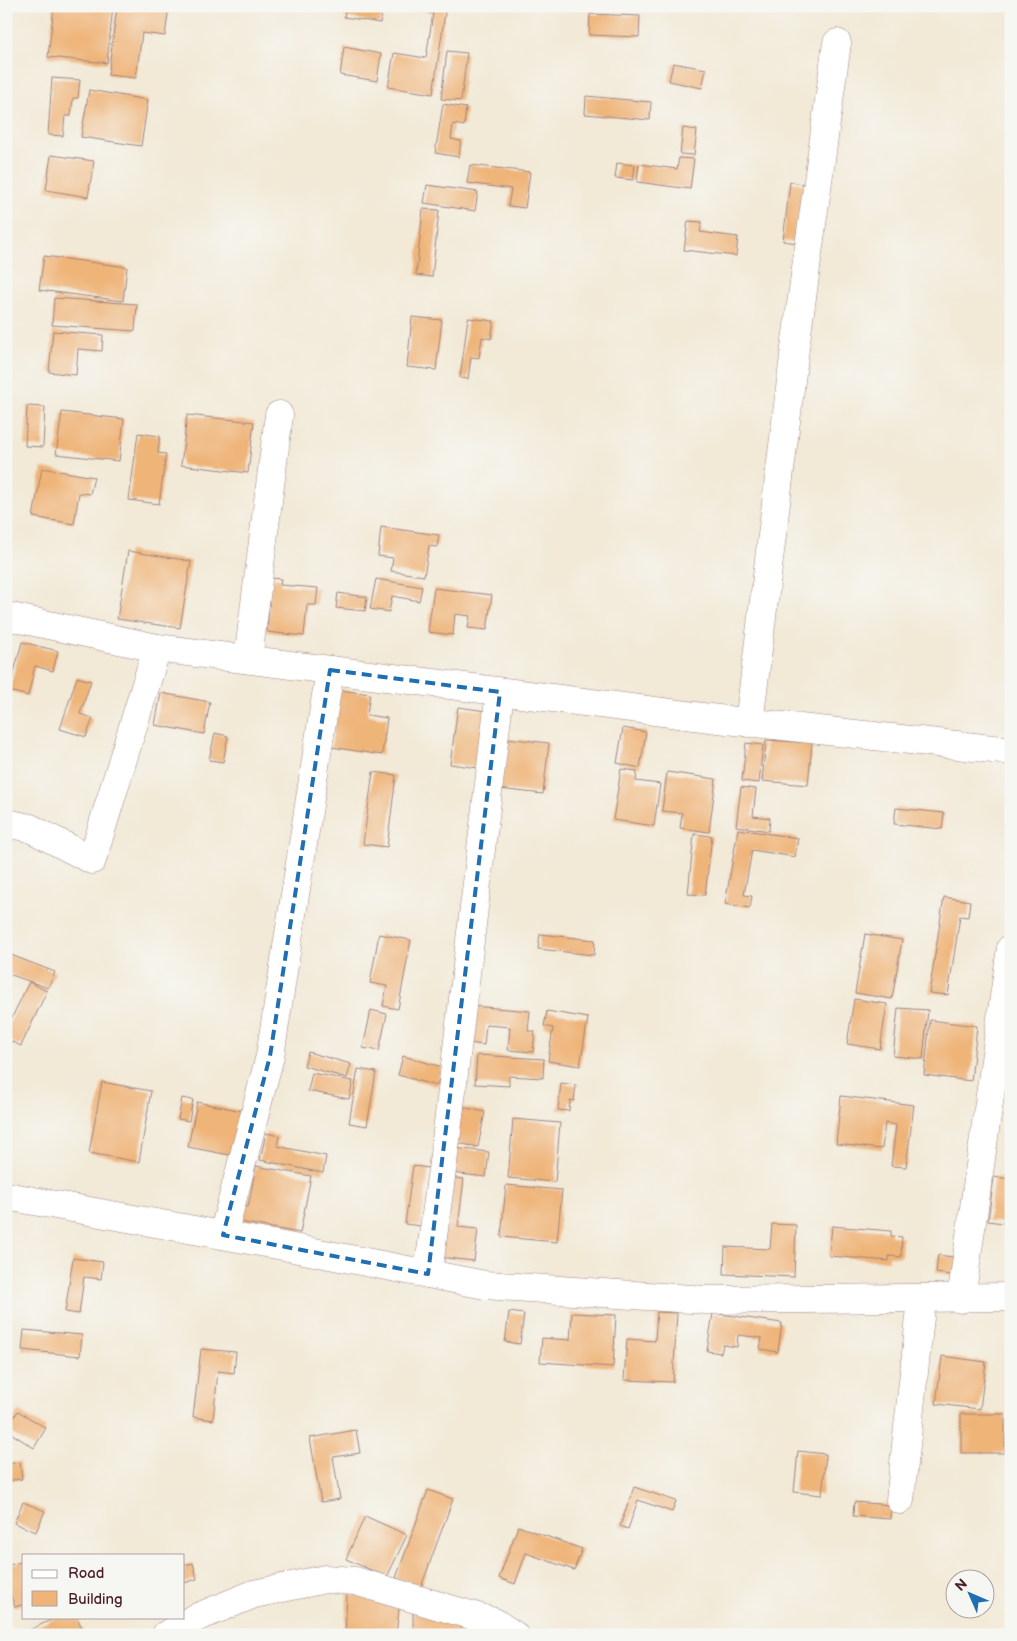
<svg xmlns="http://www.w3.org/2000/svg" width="1017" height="1641" viewBox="0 0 1017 1641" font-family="'Balsamiq Sans',sans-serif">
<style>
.building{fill:#efb478}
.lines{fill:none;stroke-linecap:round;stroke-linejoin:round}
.minor-casing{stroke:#9e8480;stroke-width:29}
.minor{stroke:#fff;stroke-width:28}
.marked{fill:none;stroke:#1f6fb2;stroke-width:4;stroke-dasharray:10 6;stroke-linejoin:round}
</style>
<rect width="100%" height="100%" fill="#f6f6f2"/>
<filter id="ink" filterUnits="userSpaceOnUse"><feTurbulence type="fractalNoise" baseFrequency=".02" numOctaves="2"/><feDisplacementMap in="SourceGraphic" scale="10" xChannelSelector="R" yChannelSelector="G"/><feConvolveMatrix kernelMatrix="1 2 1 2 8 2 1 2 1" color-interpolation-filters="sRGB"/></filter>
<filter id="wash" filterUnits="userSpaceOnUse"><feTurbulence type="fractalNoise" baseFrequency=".0096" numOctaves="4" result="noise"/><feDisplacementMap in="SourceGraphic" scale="20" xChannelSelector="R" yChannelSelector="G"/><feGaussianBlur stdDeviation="1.12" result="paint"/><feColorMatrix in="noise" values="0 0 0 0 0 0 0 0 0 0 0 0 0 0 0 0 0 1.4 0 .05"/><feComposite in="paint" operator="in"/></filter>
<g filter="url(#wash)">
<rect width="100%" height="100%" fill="#f2e9d6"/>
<g id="blocks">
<g class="building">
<polygon points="54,6 113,6 107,63 48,57"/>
<polygon points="117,6 169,6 165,36 142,33 136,78 108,75"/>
<polygon points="346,6 383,6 380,23 344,17"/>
<polygon points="401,6 446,6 433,94 388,87 394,53 426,58 433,13"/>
<polygon points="590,14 640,16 639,37 589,35"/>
<polygon points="344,47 381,54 377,81 340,75"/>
<polygon points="447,51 467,53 461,101 441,99"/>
<polygon points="673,63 706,69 702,88 669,81"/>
<polygon points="52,78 80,80 78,98 73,98 71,116 65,116 63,136 48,135"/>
<polygon points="89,90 148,100 141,146 81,137"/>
<polygon points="586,96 651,102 650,120 585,114"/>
<polygon points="443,104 466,108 464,126 453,124 451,139 461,141 459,157 435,153"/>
<polygon points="683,128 697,130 694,155 680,154"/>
<polygon points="51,155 94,161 88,197 46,190"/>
<polygon points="679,158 694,159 690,189 637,182 639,164 677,169"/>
<polygon points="617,163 635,165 633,180 615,178"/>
<polygon points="470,165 530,172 525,208 508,206 511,189 467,183"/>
<polygon points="790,182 804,184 797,243 783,241"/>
<polygon points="427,185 478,192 475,211 424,203"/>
<polygon points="423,209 439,210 432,277 416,275"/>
<polygon points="688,221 702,222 700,232 738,237 736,256 684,250"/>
<polygon points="44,256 127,267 123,301 39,290"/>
<polygon points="54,298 137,304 135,331 52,325"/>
<polygon points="412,317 442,320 436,370 407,367"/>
<polygon points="468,318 494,321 491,339 482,337 479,358 471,357 468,379 460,378"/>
<polygon points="53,331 103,335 102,351 78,349 76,375 49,372"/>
<polygon points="27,406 45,407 43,447 25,446"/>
<polygon points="62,412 124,419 119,461 56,454"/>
<polygon points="187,415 254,422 248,473 181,465"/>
<polygon points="138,433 160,436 158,453 166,454 159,504 129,500"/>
<polygon points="42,468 94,477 90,494 79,493 74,524 33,517"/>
<polygon points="381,527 439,535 437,547 429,546 424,576 391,571 393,558 378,556"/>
<polygon points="128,551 191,561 180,628 117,619"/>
<polygon points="271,578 281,579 280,585 318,588 316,605 307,605 304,636 267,632"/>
<polygon points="376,579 422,587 419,601 392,596 389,612 370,609"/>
<polygon points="434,588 492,595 487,630 468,628 470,616 455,614 453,635 428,632"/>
<polygon points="338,593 367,597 365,611 336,608"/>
<polygon points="22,642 58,651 53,671 35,666 28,696 9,691"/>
<polygon points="77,677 91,681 80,714 93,718 86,737 60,729"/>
<polygon points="340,690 370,694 367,715 387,718 382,755 331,747"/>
<polygon points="161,693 210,702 204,734 155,725"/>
<polygon points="458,707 486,711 478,768 450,764"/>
<polygon points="623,728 646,732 640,768 617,763"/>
<polygon points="215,733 228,736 223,762 209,760"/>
<polygon points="506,738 549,743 543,794 499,789"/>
<polygon points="766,740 812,743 808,785 762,781"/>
<polygon points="746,743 763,745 759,783 742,781"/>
<polygon points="621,769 637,771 636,781 660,784 654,826 613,820"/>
<polygon points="373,772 396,775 387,847 363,844"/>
<polygon points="667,772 716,779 709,832 680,828 682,813 662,811"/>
<polygon points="741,787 756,789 753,816 770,818 769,831 736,826"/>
<polygon points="896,808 944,813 942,829 894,824"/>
<polygon points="738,829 798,838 795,857 752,850 744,895 752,896 750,908 725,904"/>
<polygon points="694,834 712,836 705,895 688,894"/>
<polygon points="944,897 970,901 968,917 960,916 948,995 929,993"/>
<polygon points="379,934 411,940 398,1009 383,1006 387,986 370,983"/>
<polygon points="540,934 595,940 594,955 538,949"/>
<polygon points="865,934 902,940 892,999 855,993"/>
<polygon points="6,953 55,972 48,988 6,973"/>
<polygon points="29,982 47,991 21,1046 6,1039 6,1030"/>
<polygon points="854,999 887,1004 880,1049 847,1044"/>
<polygon points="472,1006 530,1011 528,1031 535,1031 533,1052 508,1050 510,1027 486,1025 484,1045 468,1043"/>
<polygon points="898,1008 928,1010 923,1059 893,1056"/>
<polygon points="371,1010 387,1014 379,1051 363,1048"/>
<polygon points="547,1011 588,1018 580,1066 548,1061 553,1028 544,1026"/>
<polygon points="930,1020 977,1026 971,1081 924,1075"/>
<polygon points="308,1052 351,1064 347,1078 304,1066"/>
<polygon points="477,1055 544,1059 543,1078 509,1076 509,1086 475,1084"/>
<polygon points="403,1056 442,1067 437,1086 398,1075"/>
<polygon points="358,1069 376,1072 367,1126 349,1123"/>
<polygon points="312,1073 353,1081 349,1099 308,1091"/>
<polygon points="102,1082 151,1091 139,1162 89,1153"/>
<polygon points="561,1083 576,1085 574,1101 570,1100 569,1111 558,1110"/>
<polygon points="841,1096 914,1105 906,1167 891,1166 896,1125 885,1123 882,1149 836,1144"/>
<polygon points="182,1098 193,1100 189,1121 178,1119"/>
<polygon points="197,1102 243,1111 235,1156 188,1147"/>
<polygon points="458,1106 485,1112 478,1147 452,1142"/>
<polygon points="513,1119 560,1123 555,1182 508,1178"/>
<polygon points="266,1133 279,1136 277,1146 326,1156 323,1173 260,1160"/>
<polygon points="454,1148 489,1152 486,1177 451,1173"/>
<polygon points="256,1166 311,1176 300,1233 240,1222 244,1207 248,1207"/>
<polygon points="413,1166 429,1168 421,1226 405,1224"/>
<polygon points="448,1177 464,1179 458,1227 478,1229 474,1261 438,1257"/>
<polygon points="994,1177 1011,1179 1011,1224 988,1221"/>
<polygon points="506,1185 562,1190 557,1242 501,1237"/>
<polygon points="772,1224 796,1225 794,1277 724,1274 725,1247 770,1249"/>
<polygon points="832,1226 891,1231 891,1236 902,1237 901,1257 889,1256 889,1261 829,1256"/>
<polygon points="938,1255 960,1258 958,1276 936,1273"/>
<polygon points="73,1258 103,1262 101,1279 84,1277 79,1314 65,1312"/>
<polygon points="509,1312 524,1314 520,1344 505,1342"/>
<polygon points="657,1312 677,1313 673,1382 624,1380 627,1339 655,1341"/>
<polygon points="572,1313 616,1315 613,1367 540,1362 542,1338 570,1340"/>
<polygon points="713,1313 782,1323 778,1352 760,1349 762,1338 738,1335 737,1347 723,1345 721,1353 707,1351"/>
<polygon points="24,1330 82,1335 80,1356 22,1350"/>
<polygon points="201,1349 236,1352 234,1373 218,1371 213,1420 193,1417"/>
<polygon points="942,1356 986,1362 980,1409 936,1404"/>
<polygon points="18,1411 46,1428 34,1448 6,1430"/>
<rect x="961" y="1414" width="44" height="39"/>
<polygon points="356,1430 360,1453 333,1457 340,1499 321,1502 310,1438"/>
<polygon points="798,1451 826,1454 822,1495 794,1492"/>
<polygon points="20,1462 22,1479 6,1481 6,1464"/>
<polygon points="634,1487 676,1501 672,1512 638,1500 628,1529 620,1526"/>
<polygon points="428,1490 453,1499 421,1587 396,1578"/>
<polygon points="23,1502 45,1511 36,1532 14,1523"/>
<polygon points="854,1502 891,1505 890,1519 853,1516"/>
<polygon points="365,1516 407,1535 387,1577 346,1559"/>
<polygon points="518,1526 582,1549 574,1570 526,1553 515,1584 499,1578"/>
<polygon points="24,1561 24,1604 15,1607 6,1581 6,1566"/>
<polygon points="193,1563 197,1579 184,1583 184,1565"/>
<polygon points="347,1594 400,1601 396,1635 345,1635"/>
<polygon points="413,1611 482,1625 481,1635 413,1635"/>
<polygon points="57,1617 77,1617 85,1635 19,1635"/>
</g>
</g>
</g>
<g filter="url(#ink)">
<use href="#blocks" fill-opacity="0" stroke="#9e8480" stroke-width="1"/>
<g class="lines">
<g class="minor-casing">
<g id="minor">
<polyline points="6,616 157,648 718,719 1011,751"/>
<polyline points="248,659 279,415"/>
<polyline points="749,723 795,348 837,43"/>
<polyline points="6,823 30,828 92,860 157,648"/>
<polyline points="6,1196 283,1246 485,1285 706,1300 1011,1297"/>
<polyline points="223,1235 270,1056 330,670"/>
<polyline points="428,1274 446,1140 500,692"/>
<polyline points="961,1299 1011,948"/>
<polyline points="900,1500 922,1299"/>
<polyline points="166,1635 193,1619 254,1594 325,1579 355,1581 494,1622 514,1635"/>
</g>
</g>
<use href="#minor" class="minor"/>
</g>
</g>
<path class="marked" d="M330 670 500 692 428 1274 223 1235 270 1056Z"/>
<rect width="1017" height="1641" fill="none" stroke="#f6f6f2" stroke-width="25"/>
<rect x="22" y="1554" width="162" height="65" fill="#f6f6f2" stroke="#b1a0a2"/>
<rect x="32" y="1570" width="25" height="8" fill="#ffffff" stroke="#b1a0a2"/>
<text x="68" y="1578" font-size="15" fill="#4a1f2b">Road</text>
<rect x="32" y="1591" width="25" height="15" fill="#efb478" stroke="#b1a0a2"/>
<text x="68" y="1604" font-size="15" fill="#4a1f2b">Building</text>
<g transform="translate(970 1594) rotate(315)"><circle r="24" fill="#f6f6f2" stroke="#b1a0a2"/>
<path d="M0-4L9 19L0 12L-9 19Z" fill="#1f6fb2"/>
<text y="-8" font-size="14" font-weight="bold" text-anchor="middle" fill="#4a1f2b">N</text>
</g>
</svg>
